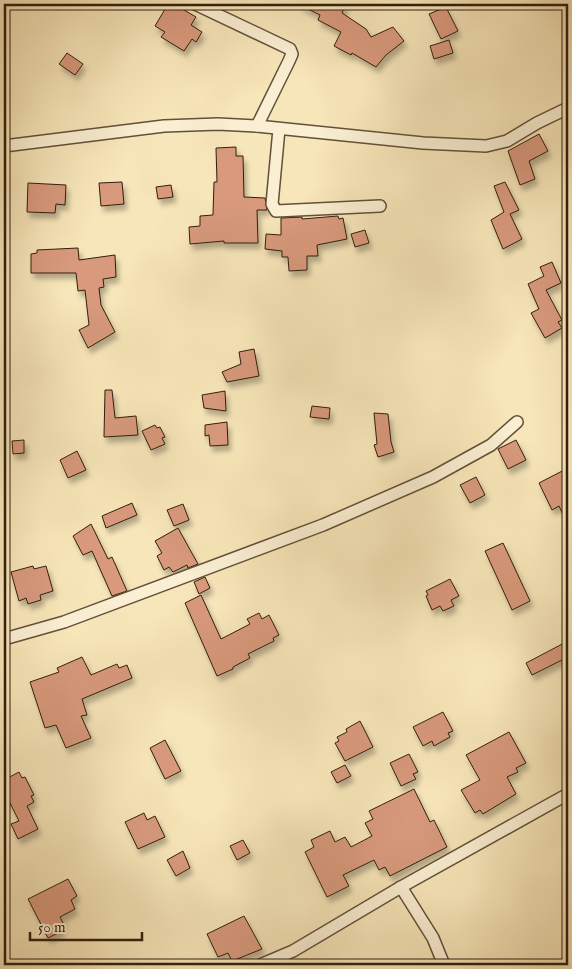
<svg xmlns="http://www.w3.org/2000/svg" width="572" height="969" viewBox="0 0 572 969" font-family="'IM FELL English',serif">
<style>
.building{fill:#d8997c;stroke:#321e0d;filter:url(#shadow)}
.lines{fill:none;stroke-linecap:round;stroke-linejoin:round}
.minor-casing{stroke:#635038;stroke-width:14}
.minor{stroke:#faefd2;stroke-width:11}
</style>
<defs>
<filter id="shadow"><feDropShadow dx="3" dy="5.5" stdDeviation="2.5" flood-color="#0004"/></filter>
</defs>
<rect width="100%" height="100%" fill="#f7e6b9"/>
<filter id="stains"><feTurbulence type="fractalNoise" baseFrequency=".004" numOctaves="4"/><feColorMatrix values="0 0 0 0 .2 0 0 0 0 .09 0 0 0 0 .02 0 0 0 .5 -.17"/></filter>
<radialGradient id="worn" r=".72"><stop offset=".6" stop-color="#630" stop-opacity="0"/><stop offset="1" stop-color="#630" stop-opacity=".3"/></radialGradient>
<g class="building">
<polygon points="168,4 174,4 196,17 191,25 202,32 196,42 192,39 184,51 161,37 165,32 155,26"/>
<polygon points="298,4 346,4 342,13 366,29 371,37 393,27 404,41 386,55 376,67 352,53 351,55 334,46 341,32 318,20 320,15"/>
<polygon points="446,7 458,31 441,39 429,14"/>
<polygon points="449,40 453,53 434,59 430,46"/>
<polygon points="67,53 83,64 75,75 59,64"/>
<polygon points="539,134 548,151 529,161 535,179 520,185 508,151"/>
<polygon points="236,147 236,156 243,156 244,197 265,198 267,210 257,210 258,243 224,243 224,241 190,244 189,227 200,226 200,216 213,215 214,182 217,182 216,148"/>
<polygon points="122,182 124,204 101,206 99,183"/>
<polygon points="505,182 519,210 510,214 522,239 503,249 491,220 504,212 494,186"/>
<polygon points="28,183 66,185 65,205 56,204 55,213 27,212"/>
<polygon points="171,185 173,197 158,199 156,187"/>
<polygon points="338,216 339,219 343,218 347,239 317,245 318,256 307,256 307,270 289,271 288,257 282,257 282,251 265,249 266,234 281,235 281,218 302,217 302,219"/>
<polygon points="365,230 369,243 355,247 351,234"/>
<polygon points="78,248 79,260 115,255 116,277 103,279 104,287 99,288 101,305 115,332 88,348 79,330 89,325 85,290 78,291 76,273 31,273 31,254 37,253 37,250"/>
<polygon points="552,262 561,283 546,290 562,320 558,322 562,328 545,338 531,313 539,309 528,284 544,276 540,267"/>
<polygon points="254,349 259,376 227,382 222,372 241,364 239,352"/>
<polygon points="105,390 112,390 115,418 136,416 138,435 104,437"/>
<polygon points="225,391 226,411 204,408 202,395"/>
<polygon points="312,406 330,408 329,419 310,417"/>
<polygon points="374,413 388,414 391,442 394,452 378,457 374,445 377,444"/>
<polygon points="227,422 228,445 210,446 209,435 205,436 205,425"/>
<polygon points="155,425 157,428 160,427 165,437 162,438 165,444 151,450 142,431"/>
<polygon points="24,440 24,453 13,454 12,441"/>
<polygon points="516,440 526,460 508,469 498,449"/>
<polygon points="77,451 86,470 68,478 60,460"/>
<polygon points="568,468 568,525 559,506 552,510 539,483"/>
<polygon points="476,477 485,495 470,503 460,485"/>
<polygon points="132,503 137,515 106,528 102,516"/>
<polygon points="183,504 189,520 174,526 167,510"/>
<polygon points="91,524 108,559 112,557 127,591 112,596 92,551 83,555 73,536"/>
<polygon points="178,528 198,564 188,568 187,565 173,572 169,567 164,570 157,556 162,553 155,541"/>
<polygon points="503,543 530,601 512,610 485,551"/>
<polygon points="33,566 34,569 46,566 53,591 40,595 41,600 28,604 26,598 19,601 11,572"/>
<polygon points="205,577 210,588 199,594 194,582"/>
<polygon points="450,579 459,596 451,600 454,606 443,611 440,606 432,610 426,596 428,595 426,591"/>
<polygon points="201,595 221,639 250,624 247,619 259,613 262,619 269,615 279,635 273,638 274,641 248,654 250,658 233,667 233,669 217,676 185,603"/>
<polygon points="568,641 568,657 532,675 526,663"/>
<polygon points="82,657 91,675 117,664 119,668 127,665 132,678 82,699 87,715 81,716 91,738 66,748 56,725 45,728 30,682 59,672 57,668"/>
<polygon points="443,712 453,731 448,733 450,737 434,746 432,741 423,746 413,727"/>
<polygon points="360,721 373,747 345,761 335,743 339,741 337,737 347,732 346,729"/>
<polygon points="509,732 526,763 516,768 518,772 507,777 516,794 483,814 480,810 475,813 461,790 480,780 466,755"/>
<polygon points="165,740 181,771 165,779 150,748"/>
<polygon points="409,754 418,772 413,774 416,779 401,786 390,763"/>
<polygon points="345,765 351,776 337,783 331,772"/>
<polygon points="19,772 22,778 25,777 34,795 31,796 34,802 27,806 38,829 18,839 11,824 19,821 4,791 4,780"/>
<polygon points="414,789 430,822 434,820 447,847 390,876 385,867 379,870 374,860 343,875 349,886 327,897 305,852 314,847 311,840 330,831 335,842 345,837 351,847 372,836 365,823 373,819 369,811"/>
<polygon points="144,813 147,820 155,816 165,837 138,849 125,822"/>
<polygon points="243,840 250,853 237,860 230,846"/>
<polygon points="183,851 190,868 176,876 167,860"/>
<polygon points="68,879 77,896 71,900 75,909 60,917 63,923 59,925 62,931 48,938 28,899"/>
<polygon points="244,916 262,949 232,961 228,953 218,957 207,934"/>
</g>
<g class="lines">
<g class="minor-casing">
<g id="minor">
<polyline points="195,4 290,49 292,54 289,61 257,126"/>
<polyline points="279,129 272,204 276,211 380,206"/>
<polyline points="4,146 164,126 218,124 257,126 423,143 486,146 507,141 537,123 568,108"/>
<polyline points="4,639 64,622 323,525 433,477 491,445 517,422"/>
<polyline points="401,887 433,938 444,965"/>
<polyline points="260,965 293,951 401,887 568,794"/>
</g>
</g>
<use href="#minor" class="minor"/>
</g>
<rect width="572" height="969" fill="none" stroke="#f7e6b9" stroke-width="20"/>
<rect x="5" y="5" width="562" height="959" fill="none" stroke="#321e0d" stroke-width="2.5"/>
<rect x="10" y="10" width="552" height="949" fill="none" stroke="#321e0d"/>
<path d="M30 932v8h112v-8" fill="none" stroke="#321e0d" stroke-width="2.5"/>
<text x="38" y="932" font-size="15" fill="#321e0d" stroke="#faefd2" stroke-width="4" paint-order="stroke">50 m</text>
<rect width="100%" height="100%" filter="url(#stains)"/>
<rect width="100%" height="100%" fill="url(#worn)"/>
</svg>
